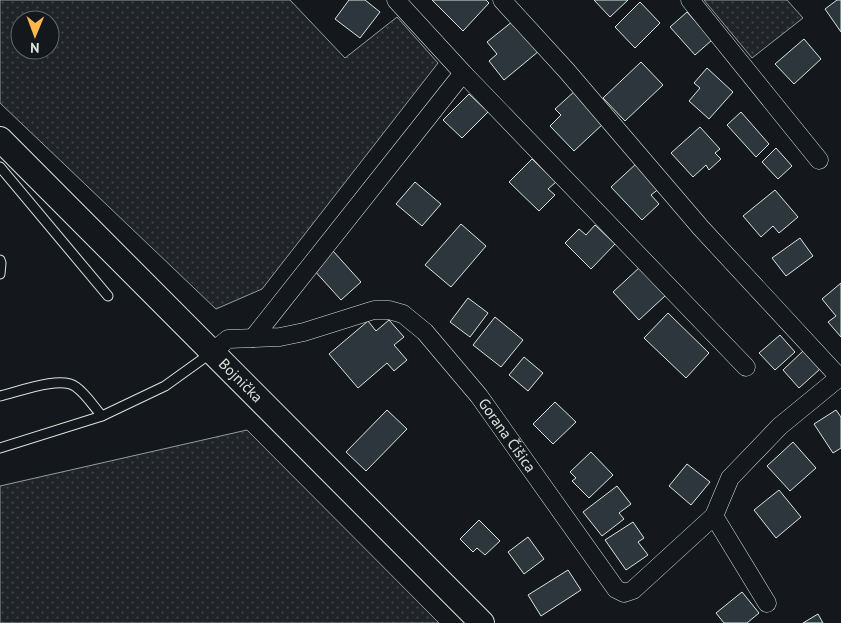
<svg xmlns="http://www.w3.org/2000/svg" width="841" height="623" viewBox="0 0 841 623" font-family="'PT Sans',sans-serif">
<style>
.grass{fill:url(#grass-dots);stroke:#939e99;fill-rule:evenodd}
.building{fill:#2c363c;stroke:#d8e6dc}
.lines{fill:none;stroke-linecap:round;stroke-linejoin:round}
.service-casing{stroke:#d8e6dc;stroke-width:11}
.minor-casing{stroke:#d8e6dc;stroke-width:19}
.secondary-casing{stroke:#d8e6dc;stroke-width:26}
.service{stroke:#14181c;stroke-width:9}
.minor{stroke:#14181c;stroke-width:18}
.secondary{stroke:#14181c;stroke-width:24}
.labels{text-anchor:middle;stroke-width:4;stroke-linejoin:round;paint-order:stroke}
.street-label{font-size:15px;fill:#d8e6dc;stroke:#14181c}
</style>
<defs>
<pattern id="grass-dots" width="8" height="8" patternUnits="userSpaceOnUse" patternTransform="scale(1.25)"><rect width="8" height="8" fill="#202428"/><path d="M2 2h.1M6 6h.1" fill="none" stroke="#404447" stroke-width="1.8" stroke-linecap="round"/></pattern>
</defs>
<rect width="100%" height="100%" fill="#14181c"/>
<g class="grass">
<path d="M0 0H290L345 58 397 17 438 63 262 289 216 309 0 103ZM20 20H50V50H20Z"/>
<polygon points="704,0 787,0 803,18 752,58"/>
<polygon points="247,430 439,623 0,623 0,486"/>
</g>
<g class="building">
<polygon points="349,0 365,0 380,12 360,38 335,19"/>
<polygon points="432,0 486,0 489,3 463,31"/>
<polygon points="594,0 628,0 610,17"/>
<polygon points="837,0 841,0 841,32 825,9"/>
<polygon points="640,2 660,23 635,48 615,27"/>
<polygon points="687,12 712,40 695,55 670,27"/>
<polygon points="513,21 539,51 504,80 489,61 497,54 487,42"/>
<polygon points="804,39 821,59 794,84 775,64"/>
<polygon points="641,62 663,85 625,121 603,98"/>
<polygon points="707,68 733,92 709,119 689,101 700,88 694,83"/>
<polygon points="575,91 604,123 574,151 550,126 561,115 555,109"/>
<polygon points="469,94 488,112 462,138 443,120"/>
<polygon points="741,112 769,144 756,157 727,125"/>
<polygon points="700,127 720,149 715,153 721,159 709,170 706,165 693,177 671,153"/>
<polygon points="776,148 792,166 778,179 762,162"/>
<polygon points="532,159 556,182 548,189 555,195 539,211 509,182"/>
<polygon points="637,163 660,188 651,195 659,204 642,220 611,187"/>
<polygon points="415,182 441,204 422,226 396,204"/>
<polygon points="775,190 798,217 779,233 773,226 761,237 743,216"/>
<polygon points="461,224 486,246 451,287 425,265"/>
<polygon points="595,225 615,244 591,269 565,243 579,229 586,235"/>
<polygon points="800,238 813,256 786,276 772,258"/>
<polygon points="333,251 361,282 341,300 313,269"/>
<polygon points="640,267 666,295 639,320 613,292"/>
<polygon points="841,283 841,337 828,322 836,316 822,299"/>
<polygon points="468,298 488,313 470,337 450,322"/>
<polygon points="668,313 709,353 686,378 644,338"/>
<polygon points="495,317 523,340 501,367 473,345"/>
<polygon points="389,320 404,337 394,345 407,360 394,371 387,363 358,388 329,354 368,321 376,331"/>
<polygon points="780,335 795,352 775,370 759,353"/>
<polygon points="804,350 820,369 799,388 783,370"/>
<polygon points="524,357 543,373 528,391 509,375"/>
<polygon points="555,402 576,422 553,444 533,424"/>
<polygon points="387,410 407,429 366,471 346,452"/>
<polygon points="836,410 841,417 841,448 833,453 814,424"/>
<polygon points="793,442 816,468 790,491 767,466"/>
<polygon points="591,452 613,475 589,498 572,481 576,478 570,472"/>
<polygon points="687,464 710,482 691,505 669,486"/>
<polygon points="617,486 631,504 619,513 624,519 602,536 583,512"/>
<polygon points="779,490 801,517 776,538 754,510"/>
<polygon points="479,520 500,541 485,555 477,548 473,552 460,539"/>
<polygon points="633,522 644,538 638,542 648,555 626,570 605,540"/>
<polygon points="528,537 544,559 524,574 508,552"/>
<polygon points="568,570 581,590 541,616 528,595"/>
<polygon points="742,592 759,613 747,623 724,623 716,613"/>
<polygon points="818,614 823,623 803,623"/>
</g>
<g class="lines">
<g class="service-casing">
<g id="service">
<polyline points="0,167 108,296"/>
<polyline points="0,260 1,263 0,274"/>
<path d="M0 396C18 392 61 375 76 387 86 394 94 407 102 416"/>
<polyline points="0,448 102,416 165,386 211,353"/>
</g>
</g>
<g class="minor-casing">
<g id="minor">
<polyline points="396,0 463,73 746,367"/>
<polyline points="502,0 566,70 701,228 839,377"/>
<polyline points="690,0 819,160"/>
<polyline points="253,338 463,73"/>
<path id="s1" d="M211 353 228 339 280 337 304 332 374 310H389L403 314 425 332 479 396 616 589 624 593 633 590 714 516 730 478 780 426 841 376"/>
<polyline points="714,516 767,603"/>
</g>
</g>
<g class="secondary-casing">
<g id="secondary">
<path id="s2" d="M0 139 482 623"/>
</g>
</g>
<use href="#service" class="service"/>
<use href="#minor" class="minor"/>
<use href="#secondary" class="secondary"/>
</g>
<g class="labels">
<g class="street-label">
<text dy="5" stroke="none"><textPath href="#s2" startOffset="341">Bojnička</textPath></text>
<text dy="5" stroke="none"><textPath href="#s1" startOffset="362">Gorana Čišica</textPath></text>
</g>
</g>
<g transform="translate(35 35) rotate(181)"><circle r="24" fill="#14181c" stroke="#626a69"/>
<path d="M0-4L9 19L0 12L-9 19Z" fill="#ffb74d"/>
<text y="-8" font-size="14" font-weight="bold" text-anchor="middle" fill="#d8e6dc">N</text>
</g>
</svg>
